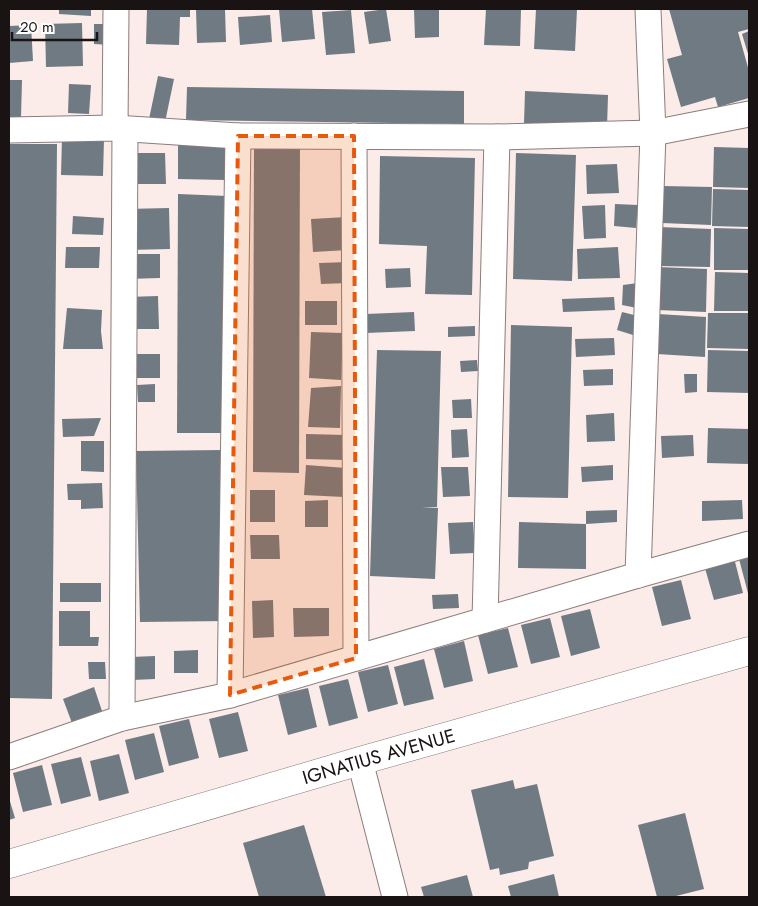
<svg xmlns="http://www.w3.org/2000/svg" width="758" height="906" viewBox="0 0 758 906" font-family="Jost,sans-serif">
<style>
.building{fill:#707a82}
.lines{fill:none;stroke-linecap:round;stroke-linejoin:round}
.minor-casing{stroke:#8b7d7b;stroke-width:27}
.tertiary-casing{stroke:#8b7d7b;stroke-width:29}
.minor{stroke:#fff;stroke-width:25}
.tertiary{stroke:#fff;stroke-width:28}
.marked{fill:#e8590c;fill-opacity:0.2;stroke:#e8590c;stroke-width:4;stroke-dasharray:10 6;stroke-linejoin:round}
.labels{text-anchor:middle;stroke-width:4;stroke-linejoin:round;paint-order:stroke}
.street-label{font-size:19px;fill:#191413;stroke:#fff}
</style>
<rect width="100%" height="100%" fill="#fbebe9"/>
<g class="building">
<polygon points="59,9 91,9 91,16 59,14"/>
<polygon points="147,9 190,9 190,17 180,17 179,45 146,44"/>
<polygon points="196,9 225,9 226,42 197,43"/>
<polygon points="279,9 312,9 315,39 282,42"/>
<polygon points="386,9 391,41 369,44 364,12"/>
<polygon points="414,9 439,9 439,37 415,38"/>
<polygon points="486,9 521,9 520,46 484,45"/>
<polygon points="536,9 577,9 575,51 534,49"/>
<polygon points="669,9 749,9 749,29 738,32 749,71 749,98 718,107 715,97 681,107 667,59 682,55"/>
<polygon points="351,10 355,53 326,55 322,12"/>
<polygon points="270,15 272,42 240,45 238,17"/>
<polygon points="82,23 83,66 46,67 45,24"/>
<polygon points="94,24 109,24 110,45 94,44"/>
<polygon points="31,25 33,61 9,63 9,26"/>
<polygon points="749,31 749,57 742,34"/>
<polygon points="158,76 174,79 164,127 148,124"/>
<polygon points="9,80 22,80 21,117 9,117"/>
<polygon points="69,84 91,85 89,114 68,113"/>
<polygon points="187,87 464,91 464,124 186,120"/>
<polygon points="525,91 608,95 607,128 524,124"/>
<polygon points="62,138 104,139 103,176 61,175"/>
<polygon points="254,141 300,141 299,473 253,472"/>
<polygon points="178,143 226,143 226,180 178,179"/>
<polygon points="9,144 57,144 52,699 9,698"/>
<polygon points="714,147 749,148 749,188 713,187"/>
<polygon points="133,153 165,153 166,184 133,184"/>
<polygon points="516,153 576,155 572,281 513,279"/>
<polygon points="380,156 475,158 472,295 425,294 427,246 379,244"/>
<polygon points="617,164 619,193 587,194 586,165"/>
<polygon points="663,186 712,187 711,225 662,223"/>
<polygon points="713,189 749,190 749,227 712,226"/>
<polygon points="178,194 227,196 224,433 177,433"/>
<polygon points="615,204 638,205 636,228 614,226"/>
<polygon points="605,205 606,238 584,239 582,206"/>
<polygon points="169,208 170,249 127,250 126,209"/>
<polygon points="73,216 104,218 103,235 72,234"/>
<polygon points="347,217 348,250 313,252 311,219"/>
<polygon points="659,227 711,229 710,267 658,266"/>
<polygon points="714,228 749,229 749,270 714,270"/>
<polygon points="66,247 100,247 99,268 65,268"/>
<polygon points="618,247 620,278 578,279 577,249"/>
<polygon points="125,254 160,254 160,278 126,279"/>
<polygon points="349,262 348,283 321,284 319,263"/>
<polygon points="658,267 707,269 706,312 657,310"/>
<polygon points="410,268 411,287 386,288 385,269"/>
<polygon points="715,272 749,273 749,311 714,311"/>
<polygon points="638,283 637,308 622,305 623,285"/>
<polygon points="158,296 159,329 127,329 127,297"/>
<polygon points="614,297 615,310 563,312 562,299"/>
<rect x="305" y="301" width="32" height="24"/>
<polygon points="67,308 102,310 101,331 103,349 63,349"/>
<polygon points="414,312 415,331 366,333 366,314"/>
<polygon points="622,312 638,316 633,335 617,330"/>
<polygon points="708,313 749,313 749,349 707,348"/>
<polygon points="658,314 706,317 705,357 657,354"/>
<polygon points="511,325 572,327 568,498 508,497"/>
<polygon points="475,326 475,336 448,337 448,327"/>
<polygon points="311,332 343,333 341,380 309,378"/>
<polygon points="614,338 615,355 576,357 575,339"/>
<polygon points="377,350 441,351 437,507 422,507 438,508 435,579 370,576"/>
<polygon points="708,350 749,351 749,393 707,392"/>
<rect x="128" y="354" width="32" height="24"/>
<polygon points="477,360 478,371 461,372 460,361"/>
<polygon points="613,369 613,385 584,386 583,370"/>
<polygon points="684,374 697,374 697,392 685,393"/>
<polygon points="155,384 155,402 138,402 137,385"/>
<polygon points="341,386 340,428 308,427 311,388"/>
<polygon points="471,399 472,418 453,418 452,400"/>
<polygon points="614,413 615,441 587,442 586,415"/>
<polygon points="101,418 94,436 63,437 62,419"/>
<polygon points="708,428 749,429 749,464 707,463"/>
<polygon points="467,429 469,457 452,458 451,430"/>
<polygon points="306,434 345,435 344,460 306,459"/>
<polygon points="693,435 694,456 662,458 661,436"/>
<polygon points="81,441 104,441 104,472 81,471"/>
<polygon points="222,450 226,621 140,622 136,451"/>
<polygon points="306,465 346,468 344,497 304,495"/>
<polygon points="613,465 613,480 582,482 581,467"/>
<polygon points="441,467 468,467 470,496 443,497"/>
<polygon points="102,483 103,508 81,509 81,500 68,500 67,484"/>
<rect x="250" y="490" width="25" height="32"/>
<polygon points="328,500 328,527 305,527 305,501"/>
<polygon points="742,500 743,519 702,521 702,501"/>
<polygon points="617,510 617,522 586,524 586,511"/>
<polygon points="473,522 475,553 450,554 448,523"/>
<polygon points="519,522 586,524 586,569 518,568"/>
<polygon points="250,535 279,535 280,559 251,559"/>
<polygon points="749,552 749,597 738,555"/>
<polygon points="733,554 743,593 714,600 703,561"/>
<polygon points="681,580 691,619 662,626 652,587"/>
<rect x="60" y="583" width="41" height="19"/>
<polygon points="458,594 459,608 433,609 432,595"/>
<polygon points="273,600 274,637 253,638 252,601"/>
<polygon points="293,608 329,608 329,636 294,637"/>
<polygon points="590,609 600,648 571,656 561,616"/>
<polygon points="59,611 90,611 90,637 99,637 98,646 59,646"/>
<polygon points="550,618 560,657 531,664 521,625"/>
<polygon points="508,628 518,667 488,674 478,635"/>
<polygon points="464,641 473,681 444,688 434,649"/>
<polygon points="198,650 198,673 174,673 174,651"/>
<polygon points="155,656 155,679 132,680 131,657"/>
<polygon points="424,659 434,699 404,706 394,667"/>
<polygon points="88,662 105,662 106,679 89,679"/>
<polygon points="388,665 398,704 368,712 358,672"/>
<polygon points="348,679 358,718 329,726 319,686"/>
<polygon points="94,687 102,711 72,723 63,699"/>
<polygon points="308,688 317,727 288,735 278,695"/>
<polygon points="238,712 248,751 219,758 209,719"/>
<polygon points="189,719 199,758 169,766 159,726"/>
<polygon points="154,733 164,772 135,780 125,740"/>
<polygon points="119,754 129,793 99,801 90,761"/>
<polygon points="81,757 91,796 61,804 51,764"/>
<polygon points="42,765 52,805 23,812 13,773"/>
<polygon points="513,780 515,789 537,784 554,856 529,862 528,869 500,875 499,868 490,870 471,790"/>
<polygon points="9,798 15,818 9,820"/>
<polygon points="685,813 704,889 672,897 657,897 638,825"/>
<polygon points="304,825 326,897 259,897 243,843"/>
<polygon points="554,874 559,897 511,897 508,886"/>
<polygon points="467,875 473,897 424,897 421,887"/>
</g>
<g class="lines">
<g class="minor-casing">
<g id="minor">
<polyline points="115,128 116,9"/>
<polyline points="9,130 115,128 238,136 497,137 653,133 749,114"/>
<polyline points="354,136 356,658"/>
<polyline points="638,575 653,133 648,9"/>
<polyline points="485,620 497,137"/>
<polyline points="230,695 238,136"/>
<polyline points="122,718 125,129"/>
<polyline points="9,757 122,718 230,695 638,575 749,544"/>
<polyline points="360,761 395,897"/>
</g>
</g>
<g class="tertiary-casing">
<g id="tertiary">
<path id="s1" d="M9 864 360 761 749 651"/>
</g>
</g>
<use href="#minor" class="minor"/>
<use href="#tertiary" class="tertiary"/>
</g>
<path class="marked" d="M238 136H354L356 658 230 695Z"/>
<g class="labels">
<g class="street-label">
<text dy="7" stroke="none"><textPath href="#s1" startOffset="385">IGNATIUS AVENUE</textPath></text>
</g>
</g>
<rect width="758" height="906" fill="none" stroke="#191413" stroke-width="20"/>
<path d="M12 32v8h85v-8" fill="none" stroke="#191413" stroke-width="2.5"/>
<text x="20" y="32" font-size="15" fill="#191413" stroke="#ffffff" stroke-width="4" paint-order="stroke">20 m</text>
</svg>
